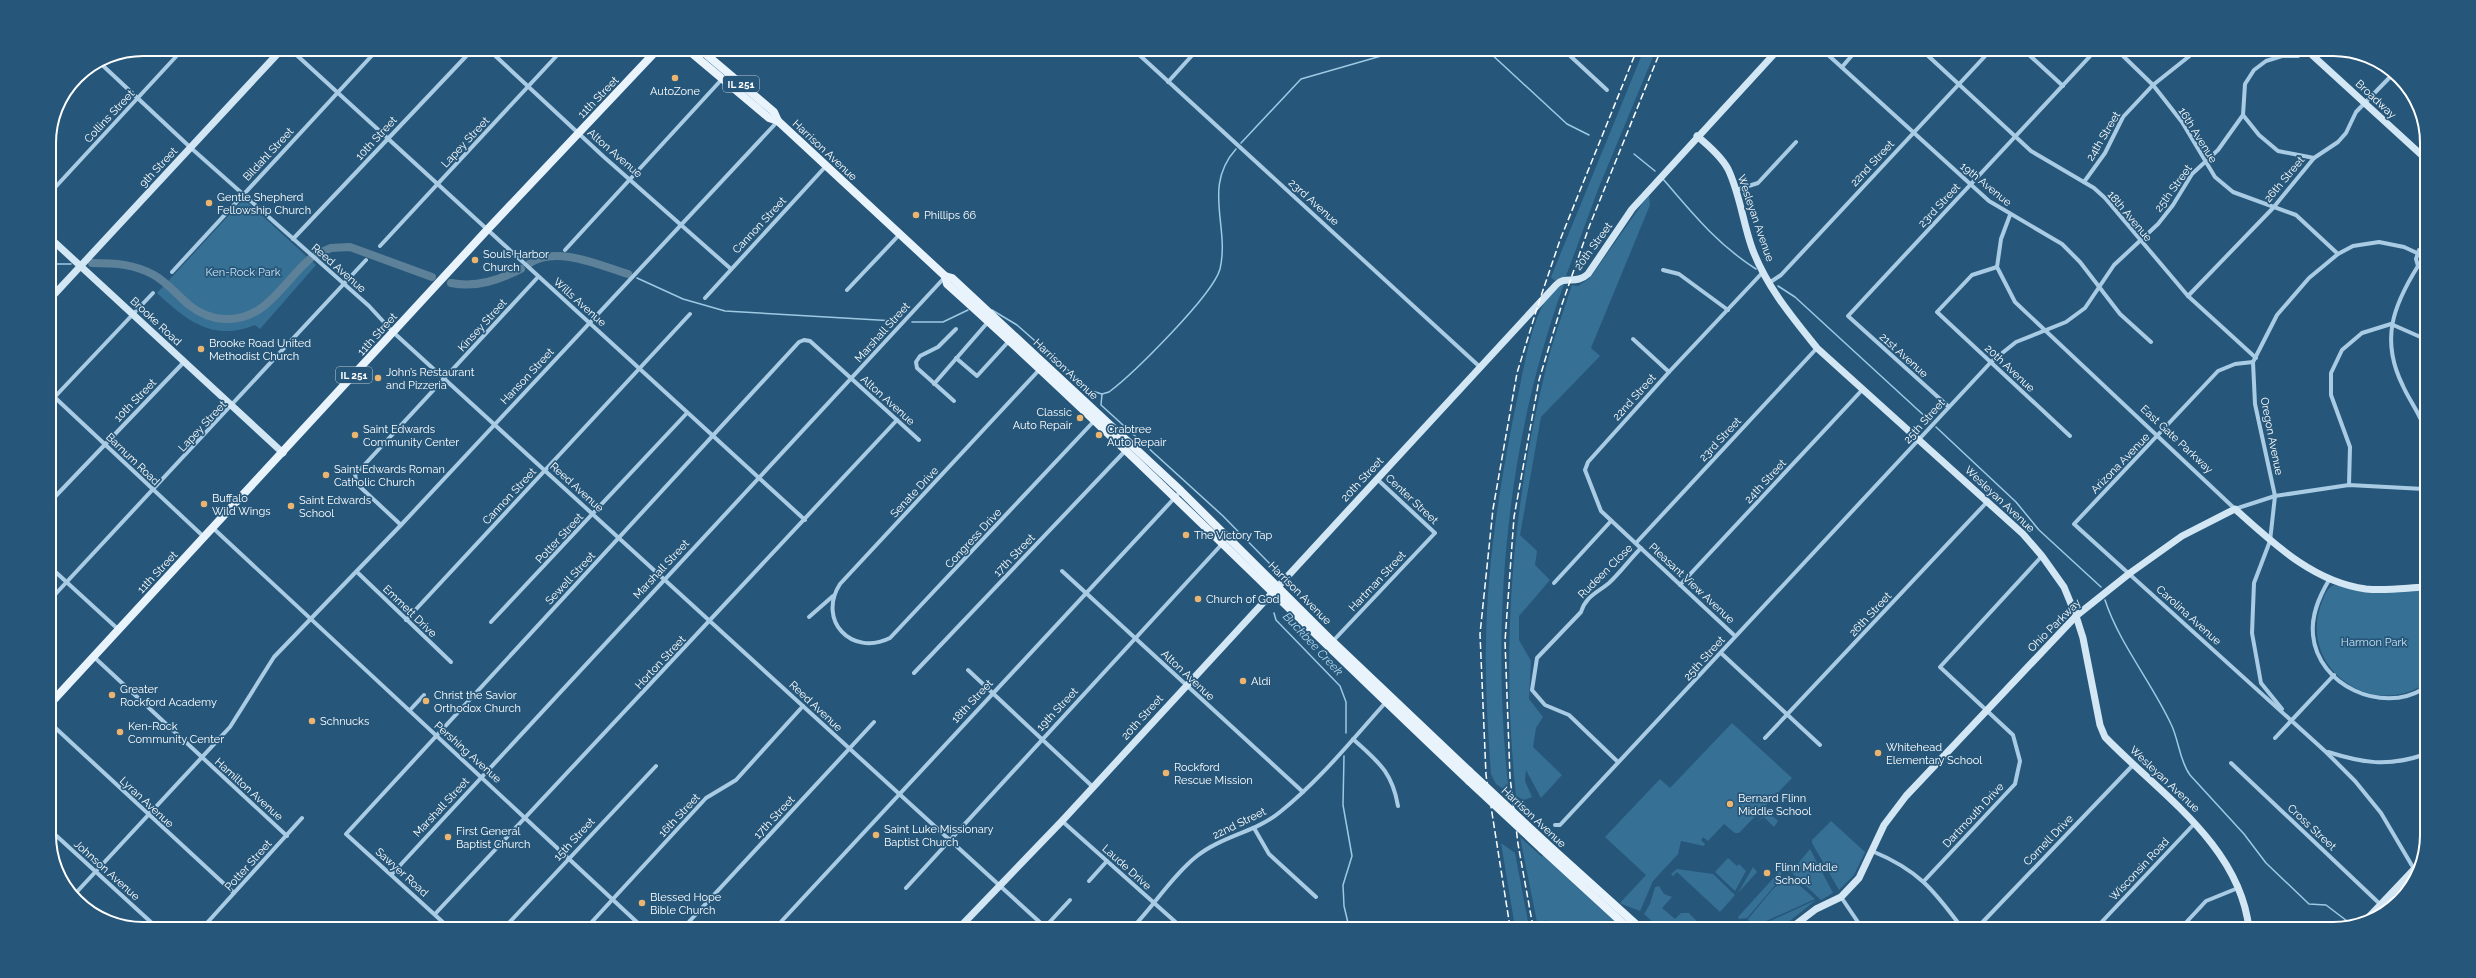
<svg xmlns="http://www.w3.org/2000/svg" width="2476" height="978" viewBox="0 0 2476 978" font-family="Raleway,sans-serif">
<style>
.green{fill:#377095}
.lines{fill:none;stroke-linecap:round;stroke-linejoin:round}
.stream{stroke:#9ec9e4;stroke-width:1.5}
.river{stroke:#5d8199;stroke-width:8}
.street{stroke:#a9cce4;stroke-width:4}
.secondary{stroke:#d2e6f4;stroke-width:7}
.primary{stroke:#e9f3fc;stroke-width:8}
.rail{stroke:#fff;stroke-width:1.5;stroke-dasharray:7 3;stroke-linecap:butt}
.primary-bridge{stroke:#e9f3fc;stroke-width:8}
.poi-dot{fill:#ecb56f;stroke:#26577a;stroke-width:1.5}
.labels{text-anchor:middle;stroke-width:3.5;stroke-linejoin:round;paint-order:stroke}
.shield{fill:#26577a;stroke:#becdd7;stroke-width:1}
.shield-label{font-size:10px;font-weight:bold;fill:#fff}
.poi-label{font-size:11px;fill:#fff;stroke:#26577a;text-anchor:start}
.street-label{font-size:11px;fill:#fff;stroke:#26577a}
.park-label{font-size:11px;fill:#cce3f3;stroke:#26577a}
.water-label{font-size:12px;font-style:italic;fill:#b4d6eb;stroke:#26577a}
.rim{fill:none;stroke:#fff;stroke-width:2}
</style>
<rect width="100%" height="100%" fill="#26577a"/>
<g class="green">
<polygon points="1643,52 1655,52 1599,187 1566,276 1555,281 1551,277"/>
<path d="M1649 194 1650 205 1591 348 1600 356 1541 417 1520 535 1537 551 1535 565 1550 580 1519 616V640L1531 661 1529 699 1543 717 1536 728 1533 747 1562 775 1541 798 1526 770 1525 781 1532 797 1524 800 1516 796C1501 652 1511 513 1545 372 1552 342 1563 313 1572 285L1578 286 1590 278Z"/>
<path d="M244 199 316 265 260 329 255 325C213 342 187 321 157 293Z"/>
<path d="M1564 284C1506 443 1491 618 1508 786L1502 788 1496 784 1491 774C1488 731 1485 687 1486 644 1487 561 1501 476 1518 395 1524 367 1530 330 1543 305 1547 298 1557 286 1564 284Z"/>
<path d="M2334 585 2358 590H2424L2423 685C2367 719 2297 664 2322 602 2324 596 2327 588 2334 585Z"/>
<polygon points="1732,723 1792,778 1739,833 1735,833 1724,824 1708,841 1703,837 1701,840 1705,844 1704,846 1681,841 1678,854 1653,881 1640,911 1622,904 1620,903 1646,875 1605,837 1660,779 1670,788"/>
<polygon points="1768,812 1778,821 1774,827 1764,817 1757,822"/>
<polygon points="1831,821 1865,852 1854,875 1839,890 1812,843 1812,840"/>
<polygon points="1520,837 1542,857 1543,855 1622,927 1560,927 1545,920 1546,927 1538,927"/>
<polygon points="1501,843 1515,853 1529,927 1515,927"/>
<polygon points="1810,849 1833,893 1821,900 1791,872"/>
<polygon points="1728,858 1737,866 1739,864 1746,871 1735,891 1715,872"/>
<polygon points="1753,867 1757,872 1738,893"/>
<polygon points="1677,869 1713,874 1735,895 1720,912 1677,872 1673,876 1671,874"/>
<polygon points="1780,871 1782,877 1747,918 1739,919 1738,917"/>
<polygon points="1788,875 1815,899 1751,928 1748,919 1773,889"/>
<polygon points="1659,886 1664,894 1672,897 1662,908 1675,919 1681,913 1689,913 1703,928 1658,927 1644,914 1650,904 1655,887"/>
<polygon points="1816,900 1781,928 1755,928"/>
</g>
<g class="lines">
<g class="stream">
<polyline points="1489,52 1567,124 1589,135"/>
<polyline points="1241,143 1301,79 1395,52"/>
<polyline points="1634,154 1655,171"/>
<path d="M1663 179C1692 213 1718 245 1756 269"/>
<polyline points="49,264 71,264"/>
<polyline points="637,278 683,299 725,311 895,321"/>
<polyline points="1778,286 1795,297 1930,421"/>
<path d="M992 310 1017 325 1092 391 1102 394 1109 392C1133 374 1213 295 1220 269 1230 226 1202 187 1236 149"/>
<polyline points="912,322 943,322 968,310"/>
<polyline points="1102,394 1101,405 1223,516 1273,567"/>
<polyline points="1936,427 2016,502 2039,530 2101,587"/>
<path d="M2105 600C2119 643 2152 683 2171 724 2179 740 2179 760 2190 775L2244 834 2266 863 2309 904 2326 905 2351 924"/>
<polyline points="1274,613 1276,620 1340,686 1346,702 1346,733"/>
<polyline points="1344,756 1343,805 1352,856 1343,885 1344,906 1349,927"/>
</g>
<g class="river">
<polyline points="317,254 331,248 350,247 432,277"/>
<path d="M92 263C115 263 134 264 154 275 168 283 178 296 189 305 210 322 238 324 260 309 280 295 292 274 310 259"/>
<path d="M530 263C557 245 601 266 628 274"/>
<path d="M451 283C476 288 499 280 521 269"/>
</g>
<g class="street">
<polyline points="290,49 805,520"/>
<polyline points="489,50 604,157 731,269"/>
<polyline points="1135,51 1480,367"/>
<polyline points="1566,52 1607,90"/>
<polyline points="1826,53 1989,201 2062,244 2080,262 2120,314 2151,342"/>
<polyline points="1925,53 2031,151 2094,188 2105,198 2188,296 2256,358"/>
<polyline points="2027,53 2063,86"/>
<polyline points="2120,53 2153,85 2182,122 2215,177 2233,192 2296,215 2338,254"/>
<polyline points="99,62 191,148 369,306 393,332 1044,926"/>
<polyline points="1842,67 1854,53"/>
<polyline points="1168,82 1196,51"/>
<polyline points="2243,115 2259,135 2278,151 2314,158"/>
<polyline points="2419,153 2427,145"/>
<polyline points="2084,182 2105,153 2123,117 2153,85 2192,54"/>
<polyline points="1736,190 1758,183 1796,142"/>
<polyline points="49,194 183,49"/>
<polyline points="2010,215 2001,239 1997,267 2015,302 2235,509 2275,496 2349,485 2424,489"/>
<polyline points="293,239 472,50"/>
<polyline points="380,246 562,50"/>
<polyline points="565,250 723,78"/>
<path d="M2418 266C2393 306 2380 340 2403 386 2409 400 2421 415 2425 430"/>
<polyline points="1997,267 1972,275 1937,312 2070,436"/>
<polyline points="2426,269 2418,266 2416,259 2419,250 2426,248"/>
<polyline points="1663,270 1679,274 1728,310"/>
<polyline points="172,272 377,50"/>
<polyline points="1769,283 1781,275 1988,53"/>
<polyline points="847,290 900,234"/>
<polyline points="2188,296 2273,208 2314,158 2338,142 2346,133 2356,112 2392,75"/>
<polyline points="705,298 826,166"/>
<polyline points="1633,339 1669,372"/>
<polyline points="956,358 977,376 1009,341"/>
<polyline points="2253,362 2235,364 2218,371 2074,524 2326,752 2355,781 2381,813 2414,869"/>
<path d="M1040 369 840 584C817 620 851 657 890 638L1095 420"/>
<polyline points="934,384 988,322"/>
<polyline points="49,392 204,537"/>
<polyline points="954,401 917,368 916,362 920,356 938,347 956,329"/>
<polyline points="49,403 153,293"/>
<polyline points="1949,407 1848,316 2093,53"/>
<polyline points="2349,485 2350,447 2331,395 2331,373 2342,350 2362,333 2391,324 2425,339"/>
<polyline points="49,503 184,362"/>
<polyline points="401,525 357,484 355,475 538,277"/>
<polyline points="213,528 640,925"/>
<polyline points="1636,543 1817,348"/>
<polyline points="49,566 119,630"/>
<polyline points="1062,571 1303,792"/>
<polyline points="357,572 451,662"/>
<path d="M2329 580C2319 597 2311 615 2313 635 2318 686 2382 714 2423 689"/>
<polyline points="1554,583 1611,521"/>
<polyline points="1680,585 1863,389"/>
<polyline points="49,601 366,260"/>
<polyline points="809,617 833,596"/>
<polyline points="406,620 690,314"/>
<polyline points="491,622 687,413"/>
<polyline points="1735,636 1601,511 1585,470 1588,462 1669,372 1763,272"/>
<polyline points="1333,641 1435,533 1377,479"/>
<polyline points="1721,653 1820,745"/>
<polyline points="94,657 287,836"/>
<polyline points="968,670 1093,787"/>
<polyline points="914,673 1126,450"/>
<polyline points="2282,709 2261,683 2252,633 2254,583 2270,541 2275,496 2255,404 2253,362 2277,315 2309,278 2338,254 2353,246 2379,242 2404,247 2417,253"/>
<polyline points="410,710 424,695"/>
<polyline points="49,722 234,893"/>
<polyline points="1765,738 1987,502"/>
<polyline points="2275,738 2334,675"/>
<path d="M1353 739C1378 762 1392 771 1398 806"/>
<path d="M2328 752C2363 763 2387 767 2423 755"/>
<path d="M1618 762 1569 715 1545 705 1532 690 1537 658 1581 612C1586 596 1597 593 1609 583 1620 573 1630 559 1641 548"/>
<polyline points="2231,763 2381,905"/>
<polyline points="1062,821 1180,926"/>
<polyline points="1555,825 1560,825 1991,362 2016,342 2066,322 2085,308 2114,265 2158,224 2173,205 2192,174 2218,150 2243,115 2245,84 2254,70 2266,61 2282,56 2298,56 2302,54"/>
<polyline points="1254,828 1269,854 1316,897"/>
<polyline points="49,829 153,924"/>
<path d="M1872 851C1918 870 1933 889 1962 928"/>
<polyline points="392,874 945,277"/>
<polyline points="1089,881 1107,861"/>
<polyline points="1924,881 2015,784 2020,761 2013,735 1940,667 2042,556"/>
<polyline points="906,888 1222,544"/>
<polyline points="73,896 230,727 274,657 401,525 778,121"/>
<polyline points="1841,897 1862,928"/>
<polyline points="435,914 897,420"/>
<polyline points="206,924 302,818"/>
<polyline points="446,925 346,834 799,342 804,340 810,341 919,440"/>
<polyline points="507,925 656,766"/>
<polyline points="589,925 706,798 736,780 803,706"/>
<polyline points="686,925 874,722"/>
<polyline points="778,925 1181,491"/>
<polyline points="1046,926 1070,900"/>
<path d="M1134 926C1154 905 1174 874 1197 856 1222 836 1256 832 1280 812 1319 781 1352 740 1386 702"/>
<polyline points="1977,928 2133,765"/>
<polyline points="2096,928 2195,823"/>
<polyline points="2180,929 2206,901 2238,888"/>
</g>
<g class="secondary">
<polyline points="2311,54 2427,160"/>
<path d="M1697 136C1708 145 1721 156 1728 169 1740 194 1743 223 1752 248 1766 286 1792 317 1817 348L2023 534 2042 556 2064 587 2076 616 2083 638 2100 725 2105 737C2159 793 2240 845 2249 929"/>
<polyline points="49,237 283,453"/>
<polyline points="49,300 282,49"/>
<polyline points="2368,918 2422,861"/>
<path d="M961 926 1062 821 1556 285C1565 275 1576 285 1588 274L1632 209 1775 53"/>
<path d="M1791 928 1816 909 1841 897 1859 878 1884 825 1906 796 2076 616 2130 573 2182 536 2235 509C2273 543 2313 582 2366 589 2385 591 2405 588 2424 587"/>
</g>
<g class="primary">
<path d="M688 50 769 118 778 121 945 276 947 284C1126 445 1294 616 1469 781"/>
<polyline points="701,50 774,112 778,121"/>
<polyline points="945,276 952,278 1181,491 1333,642 1469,771"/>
<polyline points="49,705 487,230 657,50"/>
<polyline points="1546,843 1639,927"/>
<polyline points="1542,849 1627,927"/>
</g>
<g class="rail">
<polyline points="1510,927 1486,775 1480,634 1493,509 1517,373 1538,305 1560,240 1636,52"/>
<polyline points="1533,927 1518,844 1510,777 1505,641 1514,517 1539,380 1561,307 1589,227 1660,52"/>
</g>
<g class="primary-bridge">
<polyline points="1469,771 1546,843"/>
<polyline points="1469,781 1542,849"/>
</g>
</g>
<g class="poi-dot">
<circle cx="675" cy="78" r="4"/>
<circle cx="209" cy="203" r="4"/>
<circle cx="916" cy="215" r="4"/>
<circle cx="475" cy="260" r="4"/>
<circle cx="201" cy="349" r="4"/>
<circle cx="378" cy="378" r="4"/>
<circle cx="1080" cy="418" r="4"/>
<circle cx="355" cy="435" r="4"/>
<circle cx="1099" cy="435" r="4"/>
<circle cx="326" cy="475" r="4"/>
<circle cx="204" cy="504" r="4"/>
<circle cx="291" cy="506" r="4"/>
<circle cx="1186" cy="535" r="4"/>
<circle cx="1198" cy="599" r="4"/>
<circle cx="1243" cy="681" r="4"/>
<circle cx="112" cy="695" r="4"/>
<circle cx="426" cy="701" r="4"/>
<circle cx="312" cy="721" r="4"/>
<circle cx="120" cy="732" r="4"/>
<circle cx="1878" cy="753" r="4"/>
<circle cx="1166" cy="773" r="4"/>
<circle cx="1730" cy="804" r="4"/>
<circle cx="876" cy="835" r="4"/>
<circle cx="448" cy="837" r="4"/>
<circle cx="1767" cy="873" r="4"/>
<circle cx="642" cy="903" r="4"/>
</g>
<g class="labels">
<g class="shield">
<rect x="723" y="76" width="36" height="16" rx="3"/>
<rect x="336" y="367" width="36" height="16" rx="3"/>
</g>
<g class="shield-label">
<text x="741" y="88">IL 251</text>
<text x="354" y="379">IL 251</text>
</g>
<g class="poi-label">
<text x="675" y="95" text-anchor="middle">AutoZone</text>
<text x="217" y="201">Gentle Shepherd<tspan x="217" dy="13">Fellowship Church</tspan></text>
<text x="924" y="219">Phillips 66</text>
<text x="483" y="258">Souls Harbor<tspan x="483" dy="13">Church</tspan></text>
<text x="209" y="347">Brooke Road United<tspan x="209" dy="13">Methodist Church</tspan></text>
<text x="386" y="376">John’s Restaurant<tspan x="386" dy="13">and Pizzeria</tspan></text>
<text x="1072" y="416" text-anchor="end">Classic<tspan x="1072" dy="13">Auto Repair</tspan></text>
<text x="363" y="433">Saint Edwards<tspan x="363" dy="13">Community Center</tspan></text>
<text x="1107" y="433">Crabtree<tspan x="1107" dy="13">Auto Repair</tspan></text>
<text x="334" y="473">Saint Edwards Roman<tspan x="334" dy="13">Catholic Church</tspan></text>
<text x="212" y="502">Buffalo<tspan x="212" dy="13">Wild Wings</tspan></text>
<text x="299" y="504">Saint Edwards<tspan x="299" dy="13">School</tspan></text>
<text x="1194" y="539">The Victory Tap</text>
<text x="1206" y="603">Church of God</text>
<text x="1251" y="685">Aldi</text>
<text x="120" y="693">Greater<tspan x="120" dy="13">Rockford Academy</tspan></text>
<text x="434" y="699">Christ the Savior<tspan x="434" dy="13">Orthodox Church</tspan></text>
<text x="320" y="725">Schnucks</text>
<text x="128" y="730">Ken-Rock<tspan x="128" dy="13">Community Center</tspan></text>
<text x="1886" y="751">Whitehead<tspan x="1886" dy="13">Elementary School</tspan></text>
<text x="1174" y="771">Rockford<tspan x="1174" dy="13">Rescue Mission</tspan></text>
<text x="1738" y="802">Bernard Flinn<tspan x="1738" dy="13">Middle School</tspan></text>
<text x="884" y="833">Saint Luke Missionary<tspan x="884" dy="13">Baptist Church</tspan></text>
<text x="456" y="835">First General<tspan x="456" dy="13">Baptist Church</tspan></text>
<text x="1775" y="871">Flinn Middle<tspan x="1775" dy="13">School</tspan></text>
<text x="650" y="901">Blessed Hope<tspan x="650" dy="13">Bible Church</tspan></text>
</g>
<g class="street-label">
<text transform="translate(598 97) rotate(-46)" y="4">11th Street</text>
<text transform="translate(2376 99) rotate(43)" y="4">Broadway</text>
<text transform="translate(109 116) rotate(-47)" y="4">Collins Street</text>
<text transform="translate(2198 135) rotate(58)" y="4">16th Avenue</text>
<text transform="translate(2103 136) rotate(-59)" y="4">24th Street</text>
<text transform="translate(376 138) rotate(-47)" y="4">10th Street</text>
<text transform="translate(465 142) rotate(-47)" y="4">Lapey Street</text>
<text transform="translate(825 150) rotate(43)" y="4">Harrison Avenue</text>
<text transform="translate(615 153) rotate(41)" y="4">Alton Avenue</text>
<text transform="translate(268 154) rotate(-47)" y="4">Bildahl Street</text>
<text transform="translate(1872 163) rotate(-47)" y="4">22nd Street</text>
<text transform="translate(158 167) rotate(-47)" y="4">9th Street</text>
<text transform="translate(2284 179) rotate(-50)" y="4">26th Street</text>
<text transform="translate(1986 184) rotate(39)" y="4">19th Avenue</text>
<text transform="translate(2173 188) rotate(-54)" y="4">25th Street</text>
<text transform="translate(1314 202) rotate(42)" y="4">23rd Avenue</text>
<text transform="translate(1939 205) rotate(-47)" y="4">23rd Street</text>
<text transform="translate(2130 216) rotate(50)" y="4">18th Avenue</text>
<text transform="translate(1756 218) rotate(71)" y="4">Wesleyan Avenue</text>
<text transform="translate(759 225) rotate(-47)" y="4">Cannon Street</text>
<text transform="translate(1593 246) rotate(-54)" y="4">20th Street</text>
<text transform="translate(339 268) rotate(41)" y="4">Reed Avenue</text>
<text transform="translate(580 302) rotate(42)" y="4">Wills Avenue</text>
<text transform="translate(156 321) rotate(43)" y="4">Brooke Road</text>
<text transform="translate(482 325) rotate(-48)" y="4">Kinsey Street</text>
<text transform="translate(882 332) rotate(-48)" y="4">Marshall Street</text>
<text transform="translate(377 334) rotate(-48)" y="4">11th Street</text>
<text transform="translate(1904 355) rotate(42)" y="4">21st Avenue</text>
<text transform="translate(2010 368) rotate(43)" y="4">20th Avenue</text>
<text transform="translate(1066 369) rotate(43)" y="4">Harrison Avenue</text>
<text transform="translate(527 376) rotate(-47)" y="4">Hanson Street</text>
<text transform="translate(1634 397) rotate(-48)" y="4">22nd Street</text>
<text transform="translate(135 400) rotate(-46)" y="4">10th Street</text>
<text transform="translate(888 400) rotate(42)" y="4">Alton Avenue</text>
<text transform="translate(1924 421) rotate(-48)" y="4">25th Street</text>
<text transform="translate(202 426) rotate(-47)" y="4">Lapey Street</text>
<text transform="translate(2272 436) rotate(79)" y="4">Oregon Avenue</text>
<text transform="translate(1720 439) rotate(-47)" y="4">23rd Street</text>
<text transform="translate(2177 439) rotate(43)" y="4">East Gate Parkway</text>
<text transform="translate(133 459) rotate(44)" y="4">Barnum Road</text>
<text transform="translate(2120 463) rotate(-46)" y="4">Arizona Avenue</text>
<text transform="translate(1362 479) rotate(-47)" y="4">20th Street</text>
<text transform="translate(1765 481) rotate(-47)" y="4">24th Street</text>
<text transform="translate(577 487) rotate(42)" y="4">Reed Avenue</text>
<text transform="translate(914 492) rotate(-47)" y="4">Senate Drive</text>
<text transform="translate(509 496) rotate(-47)" y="4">Cannon Street</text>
<text transform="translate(1412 499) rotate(43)" y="4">Center Street</text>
<text transform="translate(2000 499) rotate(43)" y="4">Wesleyan Avenue</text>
<text transform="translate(559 538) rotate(-47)" y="4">Potter Street</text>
<text transform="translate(973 538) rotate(-47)" y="4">Congress Drive</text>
<text transform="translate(1014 555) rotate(-46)" y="4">17th Street</text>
<text transform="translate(661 569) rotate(-47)" y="4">Marshall Street</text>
<text transform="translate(1605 571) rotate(-45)" y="4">Rudeen Close</text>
<text transform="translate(157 572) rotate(-47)" y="4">11th Street</text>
<text transform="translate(570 578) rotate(-47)" y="4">Sewell Street</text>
<text transform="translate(1377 581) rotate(-47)" y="4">Hartman Street</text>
<text transform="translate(1692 583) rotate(43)" y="4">Pleasant View Avenue</text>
<text transform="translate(1300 593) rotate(45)" y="4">Harrison Avenue</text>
<text transform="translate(410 611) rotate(44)" y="4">Emmett Drive</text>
<text transform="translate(1870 614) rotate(-47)" y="4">26th Street</text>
<text transform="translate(2189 615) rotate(42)" y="4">Carolina Avenue</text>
<text transform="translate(2054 625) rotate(-45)" y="4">Ohio Parkway</text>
<text transform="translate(1704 658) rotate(-48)" y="4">25th Street</text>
<text transform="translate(660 662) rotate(-47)" y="4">Horton Street</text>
<text transform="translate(1188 675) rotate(43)" y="4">Alton Avenue</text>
<text transform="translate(972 701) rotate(-47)" y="4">18th Street</text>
<text transform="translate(816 706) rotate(43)" y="4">Reed Avenue</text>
<text transform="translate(1057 709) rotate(-47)" y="4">19th Street</text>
<text transform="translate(1142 717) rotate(-48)" y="4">20th Street</text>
<text transform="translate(468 752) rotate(42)" y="4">Pershing Avenue</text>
<text transform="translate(2165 779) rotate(43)" y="4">Wesleyan Avenue</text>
<text transform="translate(249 789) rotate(42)" y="4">Hamilton Avenue</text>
<text transform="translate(147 802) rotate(43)" y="4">Lyran Avenue</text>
<text transform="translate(441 807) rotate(-47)" y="4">Marshall Street</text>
<text transform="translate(679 815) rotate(-47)" y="4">16th Street</text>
<text transform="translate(1973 815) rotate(-47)" y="4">Dartmouth Drive</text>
<text transform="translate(774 817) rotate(-47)" y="4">17th Street</text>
<text transform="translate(1534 817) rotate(43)" y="4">Harrison Avenue</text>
<text transform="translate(1239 823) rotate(-26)" y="4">22nd Street</text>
<text transform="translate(2312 827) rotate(43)" y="4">Cross Street</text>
<text transform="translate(574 839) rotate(-47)" y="4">15th Street</text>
<text transform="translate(2048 840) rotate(-46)" y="4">Cornell Drive</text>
<text transform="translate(248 865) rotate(-48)" y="4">Potter Street</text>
<text transform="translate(1127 867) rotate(42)" y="4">Laude Drive</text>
<text transform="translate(2139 869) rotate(-47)" y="4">Wisconsin Road</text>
<text transform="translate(107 870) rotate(42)" y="4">Johnson Avenue</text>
<text transform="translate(402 872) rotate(42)" y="4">Sawyer Road</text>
</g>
<g class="park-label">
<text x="243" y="276">Ken-Rock Park</text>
<text x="2374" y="646">Harmon Park</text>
</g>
<g class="water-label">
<text transform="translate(1313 644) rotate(47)" y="4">Buckbee Creek</text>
</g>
</g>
<path d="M0 0H2476V978H0ZM143 56H2333A87 87 0 0 1 2420 143V835A87 87 0 0 1 2333 922H143A87 87 0 0 1 56 835V143A87 87 0 0 1 143 56Z" fill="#26577a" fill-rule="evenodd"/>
<path class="rim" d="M143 56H2333A87 87 0 0 1 2420 143V835A87 87 0 0 1 2333 922H143A87 87 0 0 1 56 835V143A87 87 0 0 1 143 56Z"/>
</svg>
